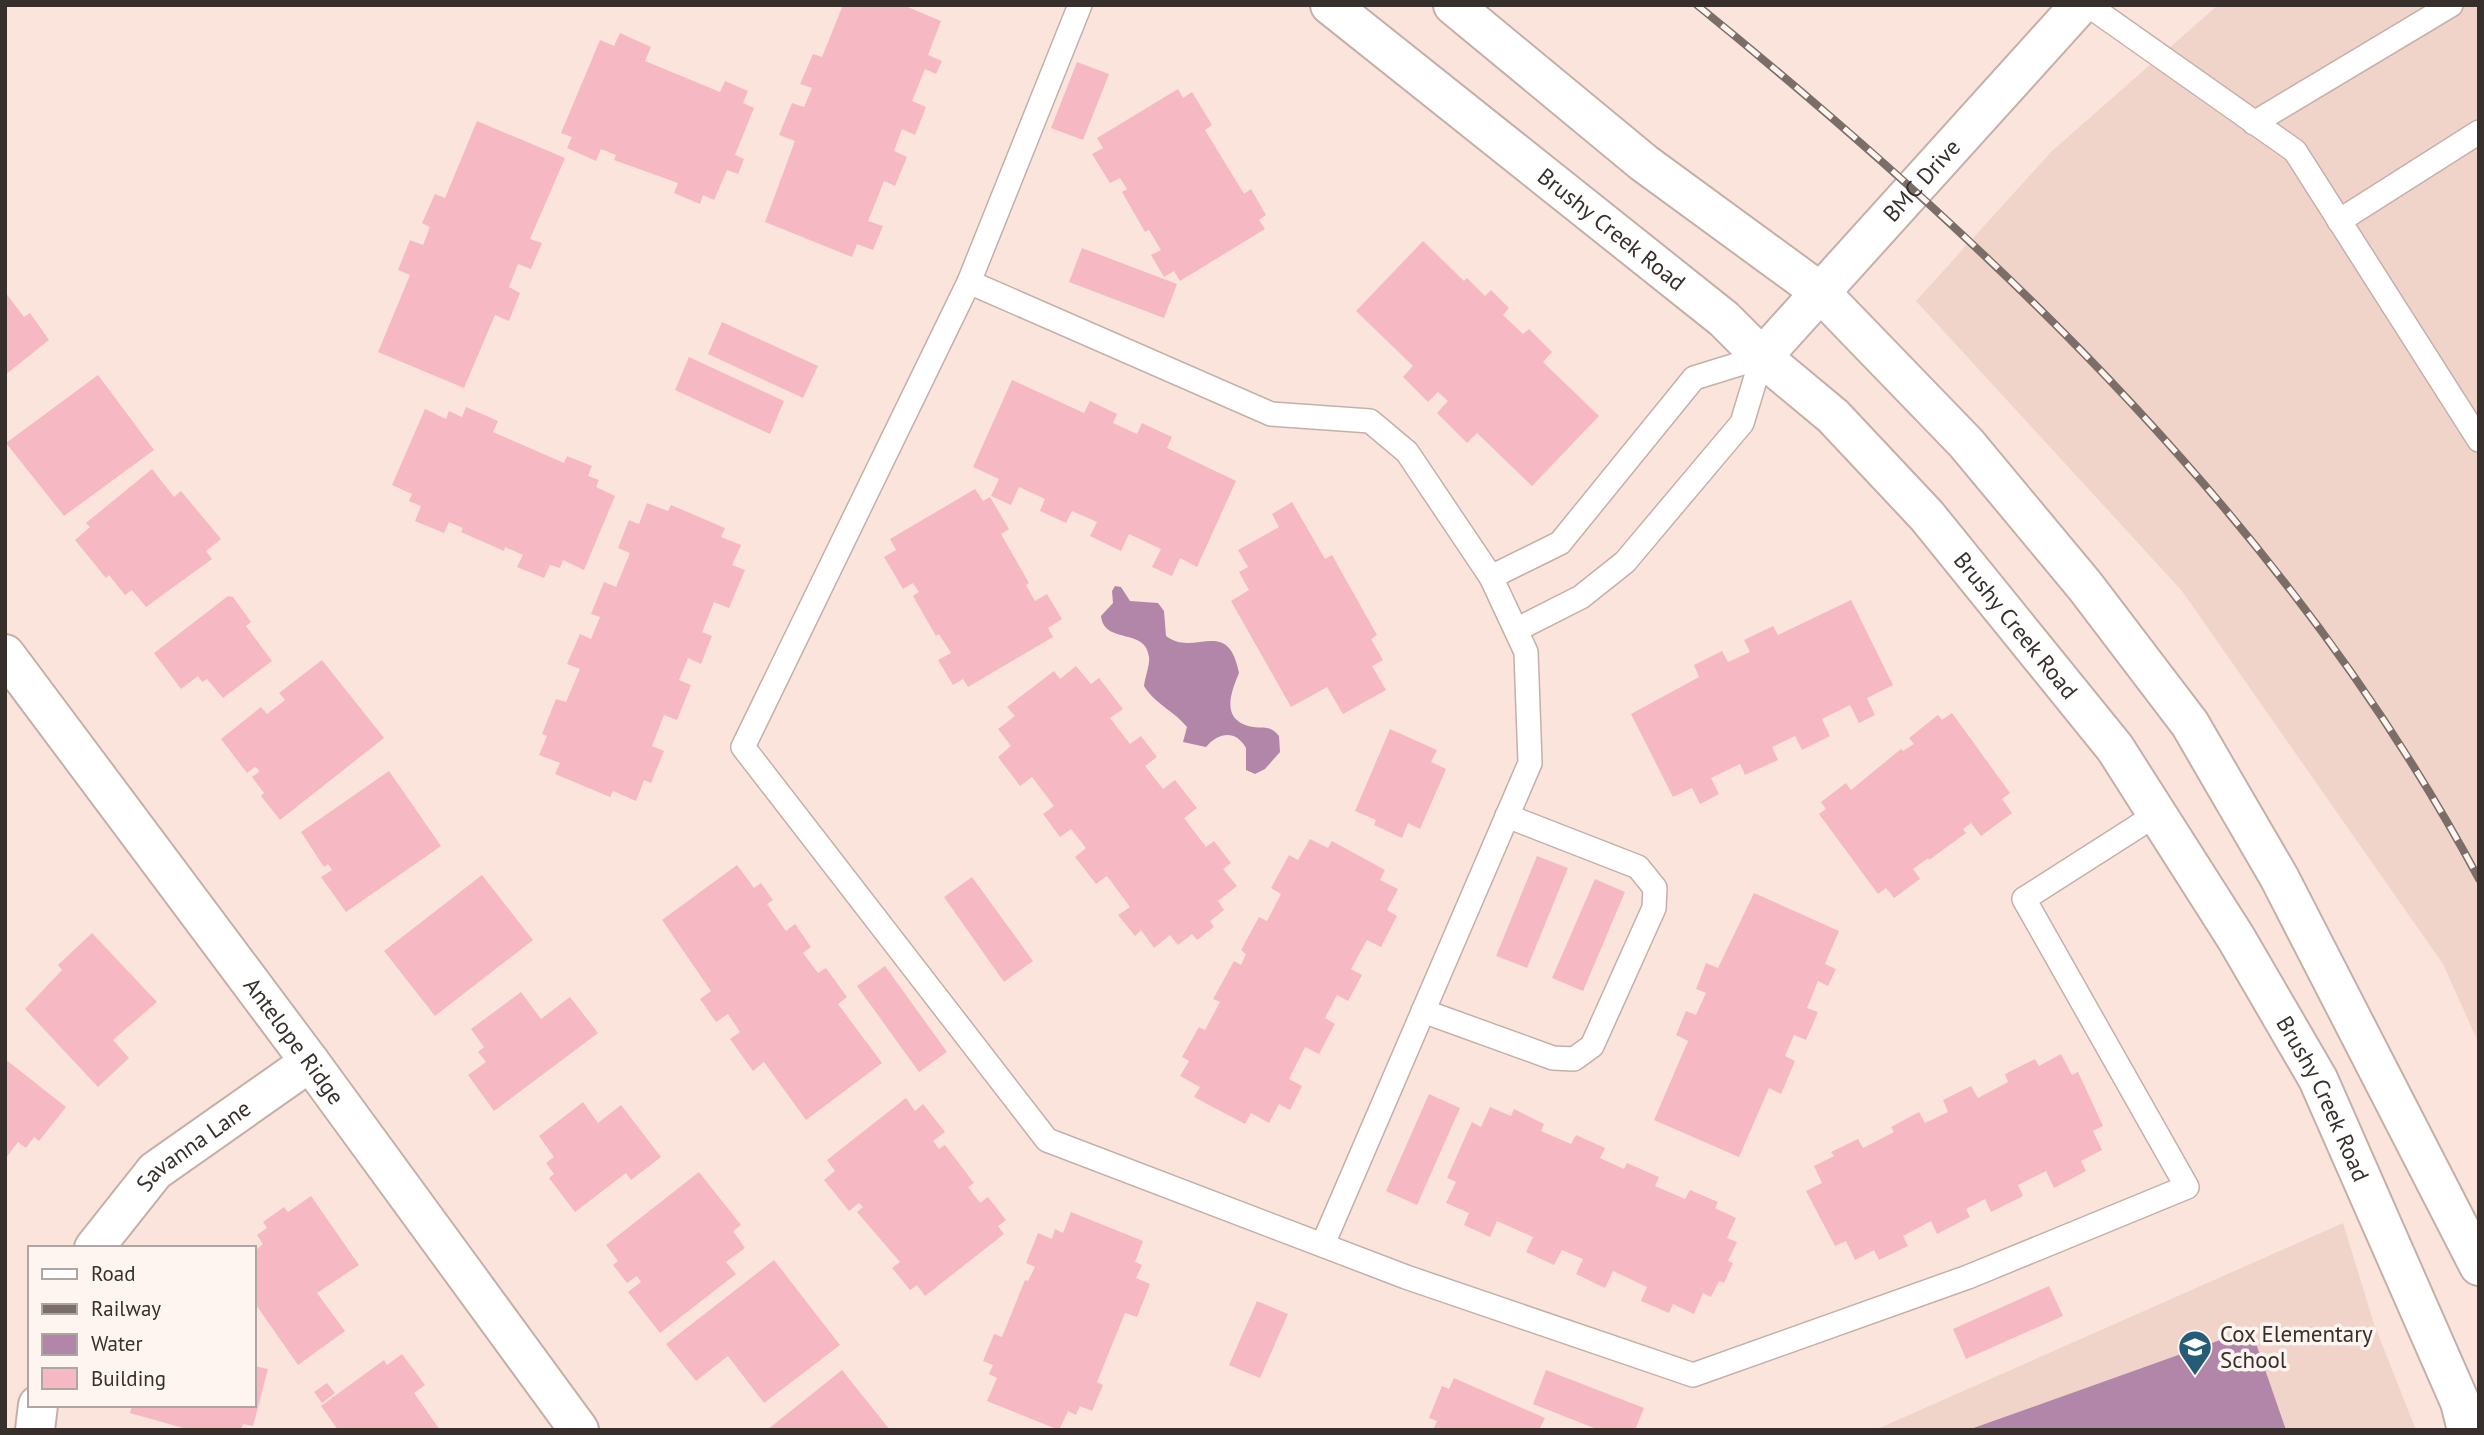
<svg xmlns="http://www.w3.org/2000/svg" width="2484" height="1435" viewBox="0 0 2484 1435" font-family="'PT Sans',sans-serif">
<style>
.built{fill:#f1d4c9}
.water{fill:#b286a9}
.building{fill:#f6b9c3}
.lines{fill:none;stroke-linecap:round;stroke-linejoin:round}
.service-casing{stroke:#c5b0a8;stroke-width:26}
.minor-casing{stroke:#c5b0a8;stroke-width:42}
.secondary-casing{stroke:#c5b0a8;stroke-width:42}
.service{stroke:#fff;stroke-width:23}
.minor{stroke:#fff;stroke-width:38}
.secondary{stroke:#fff;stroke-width:38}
.rail-casing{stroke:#7b6e69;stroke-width:8}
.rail{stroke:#fef5f1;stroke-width:5;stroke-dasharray:16;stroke-linecap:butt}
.labels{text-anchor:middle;stroke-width:7;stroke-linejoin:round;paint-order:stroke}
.street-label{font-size:23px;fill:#372f2b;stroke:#fef5f1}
.poi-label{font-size:23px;fill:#372f2b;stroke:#fef5f1;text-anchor:start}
</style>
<rect width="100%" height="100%" fill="#fae4dc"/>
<g class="built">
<polygon points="2218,5 2479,5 2479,1044 2443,964 2182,591 1916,301 2052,151"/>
<polygon points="2343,1223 2374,1324 2416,1430 1875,1430"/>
</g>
<g class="water">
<path d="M1115 586 1121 587 1130 601 1158 603 1164 611 1166 636C1194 658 1228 615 1239 673 1231 692 1221 718 1248 726 1262 730 1268 723 1279 736L1280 752 1265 769 1255 774 1246 770V748C1236 730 1219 732 1206 747L1183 742 1187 727C1173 710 1156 705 1144 686 1145 677 1150 665 1149 657 1146 627 1104 645 1101 616L1113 603 1112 591Z"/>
<polygon points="2251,1329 2286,1430 1968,1430"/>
</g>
<g class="building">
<polygon points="843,5 903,5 941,21 928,55 942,61 936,74 925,69 912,101 926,107 915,135 902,129 894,151 907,157 895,186 884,181 868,221 883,226 873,250 857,244 852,257 765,222 795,141 779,135 792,103 804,107 812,88 800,84 813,54 822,57"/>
<polygon points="620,33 651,47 645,61 720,92 725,81 748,91 743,103 754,108 735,155 744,159 738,174 727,170 714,200 703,195 700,204 674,193 678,183 614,160 616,155 601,149 596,161 567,148 572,137 561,133 600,40 614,46"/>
<polygon points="1077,62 1109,74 1083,140 1051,128"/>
<polygon points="1178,89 1183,98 1192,92 1212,125 1205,130 1244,194 1251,189 1266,215 1259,220 1265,229 1180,281 1174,271 1164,277 1151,255 1161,250 1149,230 1145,232 1122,192 1127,189 1120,178 1110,183 1092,154 1103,148 1097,138"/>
<polygon points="477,121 565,158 530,239 542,243 531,269 518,264 509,287 520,293 509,321 495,315 464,388 378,352 410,275 398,270 410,240 423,245 430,227 422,223 435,194 445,198"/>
<polygon points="1423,241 1464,281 1467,278 1485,296 1491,290 1509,308 1503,315 1523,334 1529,329 1552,352 1543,362 1599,416 1532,486 1477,433 1467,443 1437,413 1448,401 1438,392 1428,402 1403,377 1413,366 1356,311"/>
<polygon points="1082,248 1177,284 1164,318 1069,282"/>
<polygon points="5,292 24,317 30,313 49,340 5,375"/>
<polygon points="722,322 818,366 803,398 708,354"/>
<polygon points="689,357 784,401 770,434 675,390"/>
<polygon points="98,375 154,450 64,516 6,443"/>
<polygon points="1012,380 1084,413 1090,401 1117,414 1113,423 1137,434 1142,423 1172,437 1167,448 1236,481 1197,567 1180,558 1172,576 1152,567 1161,549 1129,534 1121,551 1090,536 1097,522 1072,511 1066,523 1040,511 1045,499 1019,487 1011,505 991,496 999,479 973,467"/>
<polygon points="466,407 498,421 493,432 564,463 567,456 592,466 588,476 599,480 596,487 615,496 584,570 563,560 560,568 550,565 544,578 517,567 523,555 505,547 504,551 461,532 463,528 449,522 444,533 415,521 421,506 409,501 412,494 392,485 425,409 446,419 449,411 462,417"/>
<polygon points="152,469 174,497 181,491 221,539 206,551 212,559 146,607 132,590 125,595 109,575 106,578 75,540 90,527 86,523"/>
<polygon points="975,489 983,501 990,497 1009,529 1001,534 1029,583 1026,585 1035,601 1047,594 1062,619 1048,628 1053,637 968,687 963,679 953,685 938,660 951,653 939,634 936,636 913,596 919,592 913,583 903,589 884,557 896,550 890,539"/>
<polygon points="1292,502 1325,559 1332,555 1377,635 1371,639 1383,660 1372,666 1386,690 1343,714 1327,687 1291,707 1231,601 1249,590 1239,572 1248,567 1238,550 1279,527 1272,514"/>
<polygon points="647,503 668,511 671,505 725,528 721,537 741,545 732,565 745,570 729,608 714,602 702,632 712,636 701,664 688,658 679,680 691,685 677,720 664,715 652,746 664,751 651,783 644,780 636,801 613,791 610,797 555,774 560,763 539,755 547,736 542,734 556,699 566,702 580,669 567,664 580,634 591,639 600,617 591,614 604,582 616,587 630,553 618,548 629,520 639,524"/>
<polygon points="228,596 233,597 251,622 246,626 272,661 223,698 207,679 202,682 198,676 181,689 154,653"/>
<polygon points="1851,600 1893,685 1867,698 1875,715 1859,723 1850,705 1822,719 1830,736 1802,750 1795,736 1772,747 1778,760 1745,775 1740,764 1711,778 1719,794 1700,804 1692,788 1673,797 1631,714 1699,677 1694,665 1722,651 1728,662 1750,652 1744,640 1773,626 1778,635"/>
<polygon points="322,660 384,738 280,820 261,796 264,793 252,777 259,772 258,769 255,767 247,773 221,739 261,707 267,714 285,700 279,693"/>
<polygon points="1076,666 1091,684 1099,678 1123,709 1110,718 1130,744 1141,736 1157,757 1145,766 1163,789 1175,780 1197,808 1184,818 1206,847 1214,841 1231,863 1223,869 1237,886 1218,901 1224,910 1210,921 1214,927 1197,940 1192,934 1178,945 1170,935 1154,948 1141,930 1135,936 1118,915 1130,907 1107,876 1096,884 1075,857 1086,848 1071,829 1060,837 1043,814 1054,806 1032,777 1020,786 998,757 1011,746 998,729 1015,716 1007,707 1054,671 1060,679"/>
<polygon points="1952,713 2010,793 2002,799 2012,813 1981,836 1971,823 1963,829 1966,833 1929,860 1928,858 1913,869 1920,879 1894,898 1886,888 1878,894 1819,814 1826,809 1821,802 1846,783 1851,790 1901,749 1903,751 1914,744 1909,738 1938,715 1942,720"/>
<polygon points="1390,729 1437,750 1431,762 1446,769 1420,829 1408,823 1402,838 1374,825 1376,820 1355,811"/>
<polygon points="389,771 441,846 346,912 321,877 332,870 328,864 324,867 301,832"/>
<polygon points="1310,839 1328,848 1332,841 1385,870 1380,880 1398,889 1387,910 1397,916 1381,947 1367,940 1351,969 1362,975 1348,1001 1337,995 1325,1018 1335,1024 1319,1054 1305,1047 1289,1079 1302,1086 1290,1110 1279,1104 1269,1123 1251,1113 1245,1124 1194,1097 1200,1087 1180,1076 1189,1061 1182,1057 1199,1027 1205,1030 1220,1002 1213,999 1234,961 1241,965 1246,954 1241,950 1259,917 1267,921 1281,894 1271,888 1289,855 1298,860"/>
<polygon points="1537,856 1568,868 1527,968 1496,956"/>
<polygon points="737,865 754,888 761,883 773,900 767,904 786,931 795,924 811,947 803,953 818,973 826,968 847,997 838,1004 882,1063 806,1120 764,1062 753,1071 730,1039 740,1032 728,1014 716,1022 700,999 711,991 662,920"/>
<polygon points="482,875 533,940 435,1016 384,951"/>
<polygon points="972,877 1033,961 1004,982 944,897"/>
<polygon points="1595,879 1625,892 1583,991 1552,978"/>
<polygon points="1754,893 1839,931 1825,964 1836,969 1828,986 1818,981 1807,1008 1818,1012 1806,1040 1794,1035 1785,1056 1795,1061 1781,1094 1769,1088 1739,1157 1654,1120 1688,1041 1676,1035 1686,1011 1696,1015 1706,993 1696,989 1706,963 1718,968"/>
<polygon points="92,933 157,1002 113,1040 129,1058 98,1087 25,1009 62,970 58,965"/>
<polygon points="885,966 947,1052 919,1072 857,986"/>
<polygon points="521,992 541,1019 570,997 598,1033 494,1111 468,1075 486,1062 478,1052 484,1047 471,1029"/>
<polygon points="2061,1054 2072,1075 2078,1072 2103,1126 2093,1131 2102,1150 2081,1161 2086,1171 2054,1188 2046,1171 2018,1185 2023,1196 1991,1212 1985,1199 1966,1209 1970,1217 1937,1234 1931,1221 1903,1236 1908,1246 1879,1260 1874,1250 1855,1260 1846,1241 1835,1246 1806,1191 1822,1183 1814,1166 1834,1156 1831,1152 1858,1139 1863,1148 1894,1132 1891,1127 1919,1112 1925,1123 1948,1112 1943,1100 1971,1086 1978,1098 2008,1082 2005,1074 2035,1059 2039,1066"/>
<polygon points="5,1059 66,1107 39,1141 34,1137 26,1148 18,1142 5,1159"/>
<polygon points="1429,1094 1460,1108 1417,1205 1386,1191"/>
<polygon points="906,1098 915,1111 923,1104 945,1132 933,1141 939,1149 945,1145 974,1183 968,1187 980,1203 988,1197 1006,1220 998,1226 1004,1234 925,1296 917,1285 910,1290 892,1268 900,1262 857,1212 863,1207 859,1203 849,1211 824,1180 835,1171 827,1160"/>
<polygon points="583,1102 598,1123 621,1105 661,1157 631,1180 626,1173 575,1212 549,1178 554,1174 546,1163 554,1157 539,1136"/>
<polygon points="1490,1107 1511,1116 1514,1109 1544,1124 1541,1131 1571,1144 1576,1135 1605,1148 1600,1158 1624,1169 1627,1163 1659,1177 1655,1186 1685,1199 1690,1190 1718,1202 1715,1208 1736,1218 1727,1238 1737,1242 1728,1261 1733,1263 1724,1283 1719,1281 1711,1297 1703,1293 1694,1314 1673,1304 1669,1313 1641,1301 1647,1287 1613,1271 1605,1288 1576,1274 1583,1259 1562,1250 1554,1265 1526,1252 1533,1237 1497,1221 1490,1237 1464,1225 1469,1213 1446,1203 1456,1182 1447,1178 1472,1122 1481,1127"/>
<polygon points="699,1172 741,1225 733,1231 745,1248 726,1262 736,1274 660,1333 628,1292 641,1282 637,1276 627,1283 613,1265 618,1261 606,1245"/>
<polygon points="311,1196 359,1265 317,1293 345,1331 298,1365 254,1302 254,1247 256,1250 263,1244 257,1235 267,1228 263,1222 284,1207 288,1212"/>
<polygon points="1071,1212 1143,1241 1135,1262 1142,1265 1136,1278 1150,1284 1137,1317 1125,1313 1097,1382 1103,1385 1092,1411 1080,1406 1076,1415 1068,1411 1059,1430 987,1401 997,1378 989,1374 993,1365 983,1361 994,1334 1002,1337 1025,1280 1028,1281 1035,1267 1026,1263 1038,1233 1052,1239 1055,1229 1063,1233"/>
<polygon points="774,1260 840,1345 764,1403 728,1356 696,1381 666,1344"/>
<polygon points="2049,1286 2063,1316 1966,1359 1953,1329"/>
<polygon points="1257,1301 1288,1314 1260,1378 1229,1365"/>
<polygon points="402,1354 425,1385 414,1393 440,1430 338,1430 321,1406 384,1360 387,1365"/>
<polygon points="254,1366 268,1369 253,1426 243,1424 241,1430 190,1430 130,1413 132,1405 254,1405"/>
<polygon points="842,1370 890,1430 767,1430"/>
<polygon points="1546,1370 1644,1408 1635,1430 1599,1430 1533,1404"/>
<polygon points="1454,1378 1545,1418 1539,1430 1433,1430 1437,1421 1429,1418 1442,1386 1449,1389"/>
<polygon points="327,1383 335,1393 322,1403 314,1392"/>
</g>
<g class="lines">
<g class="service-casing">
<g id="service">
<polyline points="1080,5 969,282 1271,414 1370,421 1407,452 1491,577 1526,652 1530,763 1323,1244"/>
<polyline points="2088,5 2295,151 2479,440"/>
<polyline points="2254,123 2451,5"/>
<polyline points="2339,221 2479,132"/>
<polyline points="969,282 743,747 1047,1140 1406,1277 1693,1375 1968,1277 2187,1187 2024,899 2157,814"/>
<polyline points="1491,577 1560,543 1694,378 1762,357"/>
<polyline points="1516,630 1581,597 1625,562 1742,423 1762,357"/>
<polyline points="1423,1011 1553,1058 1574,1059 1592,1046 1654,908 1655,888 1638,867 1507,816"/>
</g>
</g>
<g class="minor-casing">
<g id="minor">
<path id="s1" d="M1762 357 2080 5"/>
<path id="s2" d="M5 654 310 1062 579 1430"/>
<path id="s3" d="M94 1248 155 1171 310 1062"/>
<polyline points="35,1430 38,1405"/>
</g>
</g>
<g class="secondary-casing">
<g id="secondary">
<path id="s4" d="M1330 5 1724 319 1762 357 1833 416 1927 516 2115 748 2236 938 2318 1079 2460 1402 2467 1430"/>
<polyline points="1453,5 1644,163 1819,291 1966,443 2085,586 2190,724 2219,774 2279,877 2479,1266"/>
</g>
</g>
<use href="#service" class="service"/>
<use href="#minor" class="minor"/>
<use href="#secondary" class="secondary"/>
<g class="rail-casing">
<path id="rail" d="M1697 5C2001 252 2292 530 2479 879"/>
</g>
<use href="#rail" class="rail"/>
</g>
<defs>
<g id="school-pin" transform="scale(1.75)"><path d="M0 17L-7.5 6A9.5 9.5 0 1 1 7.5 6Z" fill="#255c77" stroke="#fef5f1"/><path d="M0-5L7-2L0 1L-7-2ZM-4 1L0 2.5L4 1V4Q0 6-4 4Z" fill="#fff"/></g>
</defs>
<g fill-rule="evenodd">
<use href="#school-pin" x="2195" y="1347"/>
</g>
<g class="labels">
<g class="street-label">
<text dy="8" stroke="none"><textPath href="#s1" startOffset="238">BMC Drive</textPath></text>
<text dy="8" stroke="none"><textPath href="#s4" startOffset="360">Brushy Creek Road</textPath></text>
<text dy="8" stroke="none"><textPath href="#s4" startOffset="928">Brushy Creek Road</textPath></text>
<text dy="8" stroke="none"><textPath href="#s2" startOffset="483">Antelope Ridge</textPath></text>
<text dy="8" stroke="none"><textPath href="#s4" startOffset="1494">Brushy Creek Road</textPath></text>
<text dy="8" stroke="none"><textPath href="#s3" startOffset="144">Savanna Lane</textPath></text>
</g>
<g class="poi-label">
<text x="2220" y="1342">Cox Elementary<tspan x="2220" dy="26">School</tspan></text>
</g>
</g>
<rect width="2484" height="1435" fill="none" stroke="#372f2b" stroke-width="14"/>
<rect x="28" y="1246" width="228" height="161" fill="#fef5f1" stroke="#aea6a2" stroke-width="2"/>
<rect x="42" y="1269" width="35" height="10" fill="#ffffff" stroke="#aea6a2" stroke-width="2"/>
<text x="91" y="1281" font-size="21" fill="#372f2b">Road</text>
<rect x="42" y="1304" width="35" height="10" fill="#7b6e69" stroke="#aea6a2" stroke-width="2"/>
<text x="91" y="1316" font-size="21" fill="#372f2b">Railway</text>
<rect x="42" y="1334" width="35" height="21" fill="#b286a9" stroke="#aea6a2" stroke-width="2"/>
<text x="91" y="1351" font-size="21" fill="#372f2b">Water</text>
<rect x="42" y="1368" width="35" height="21" fill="#f6b9c3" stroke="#aea6a2" stroke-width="2"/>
<text x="91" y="1386" font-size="21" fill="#372f2b">Building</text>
</svg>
